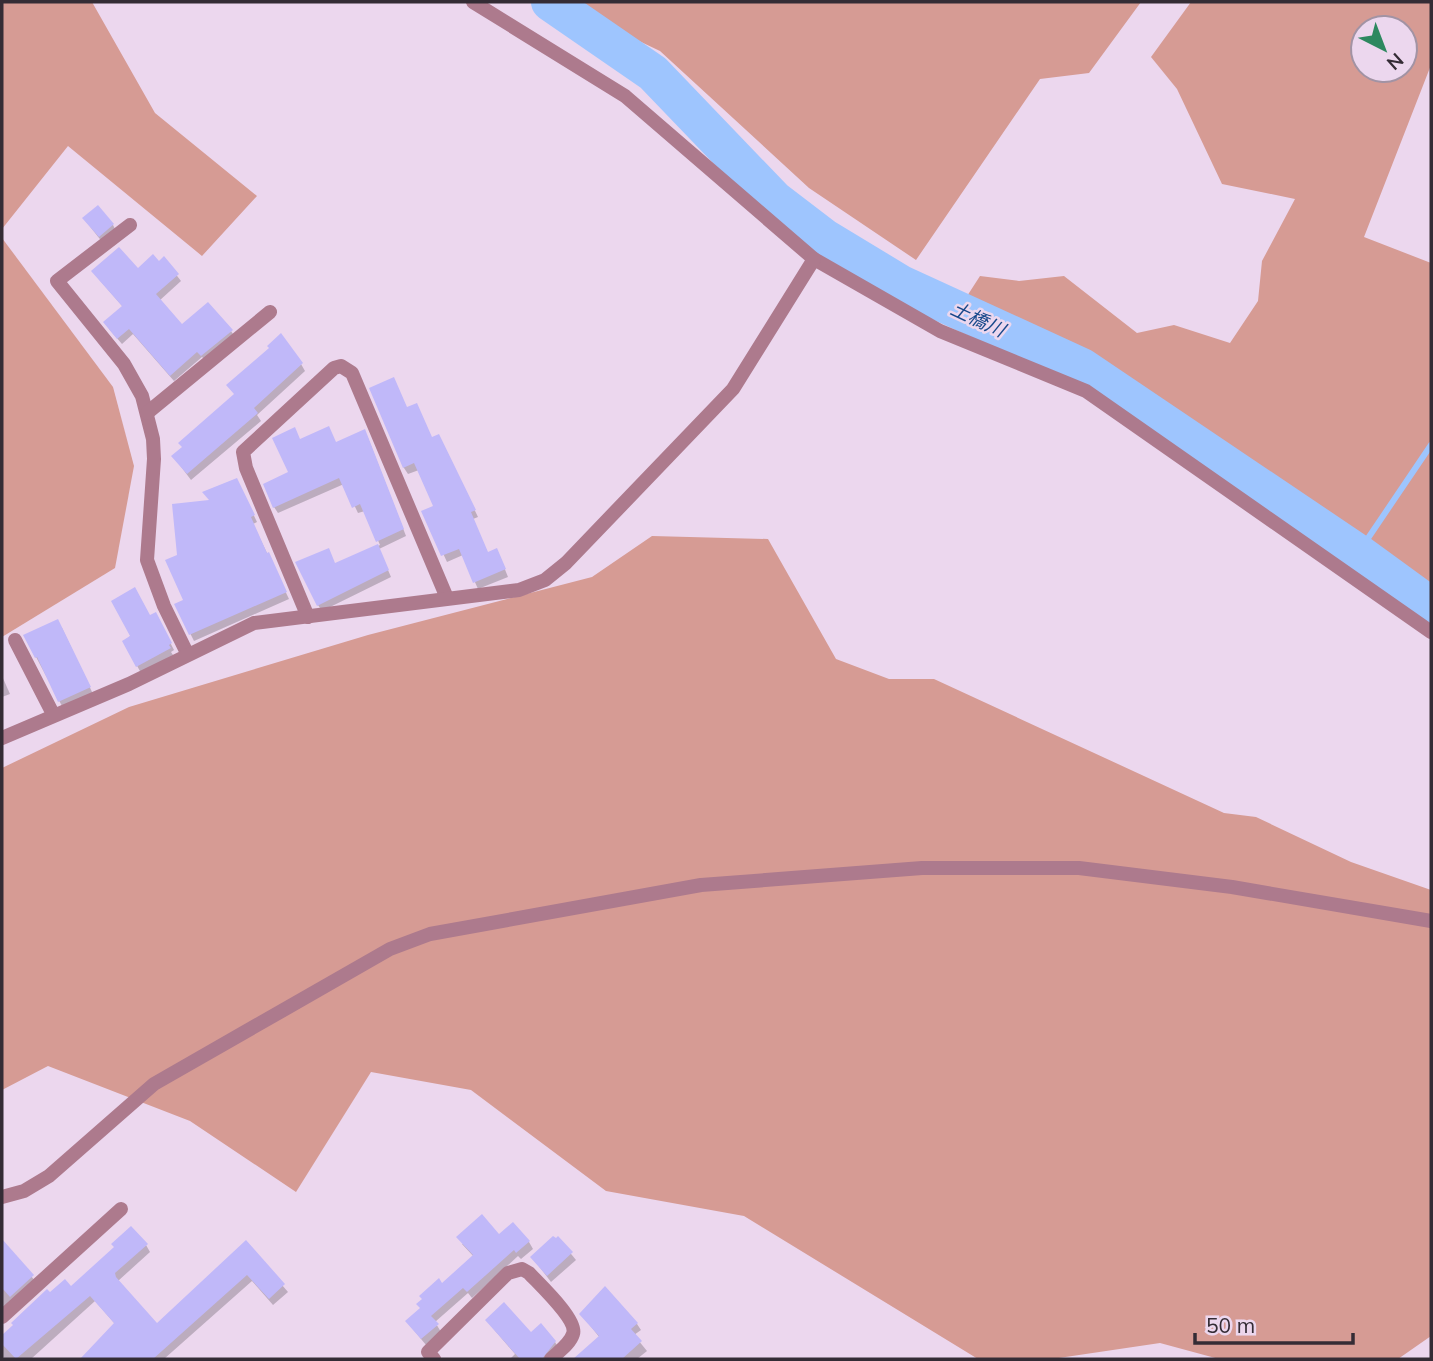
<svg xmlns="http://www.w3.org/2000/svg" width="1433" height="1361" viewBox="0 0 1433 1361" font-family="Mulish,'Noto Sans JP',sans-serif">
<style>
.green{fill:#d69b94;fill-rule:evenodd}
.shadow{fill:#0003}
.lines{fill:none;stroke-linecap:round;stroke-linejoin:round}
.stream{stroke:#9ec5fe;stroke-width:6}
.river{stroke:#9ec5fe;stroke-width:38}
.building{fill:#c0b8f9}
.minor{stroke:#ad7a8d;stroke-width:14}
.labels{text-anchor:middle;stroke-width:5;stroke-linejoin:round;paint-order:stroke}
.water-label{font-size:19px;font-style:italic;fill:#19498b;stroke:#ecd7ee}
</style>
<rect width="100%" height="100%" fill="#ecd7ee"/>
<g class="green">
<polygon points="2,2 92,2 155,113 257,196 202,256 68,146 2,229"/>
<polygon points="557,2 1141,2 1089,73 1040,79 916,260 809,188 660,51"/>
<path d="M1191 2H1431V65L1364 237 1431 263V596L1378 554 960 307 980 276 1019 281 1064 276 1137 333 1174 325 1230 343 1258 301 1262 261 1295 199 1222 184 1177 89 1151 57ZM1363 28H1405V70H1363Z"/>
<polygon points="2,238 113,387 134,466 115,568 2,637"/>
<polygon points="652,536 768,539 836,659 889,679 934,679 1224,813 1256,817 1351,862 1431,890 1431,1336 1398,1359 1219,1359 1160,1343 1052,1359 978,1359 744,1216 606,1191 471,1090 371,1072 296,1192 190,1121 48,1066 2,1090 2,768 129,707 368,635 592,577"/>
</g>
<g class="shadow">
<polygon points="84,219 113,225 116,231 103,243"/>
<polygon points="164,259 181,281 159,301 182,327 231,331 235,337 206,361 202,357 174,381 133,334 122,344 109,329 123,307 97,277 138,270"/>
<polygon points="301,364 305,371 257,415 261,421 191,480 173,456"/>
<polygon points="372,389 407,409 432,439 442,443 478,517 473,519 488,554 500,557 508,577 478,589 463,555 447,562 424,512 435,507 419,470 408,474 404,468"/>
<polygon points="368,438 406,536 379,549 391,577 322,611 318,605 335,565 380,545 365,511 358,513 344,484 278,513 274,507 290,473 300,441 336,444"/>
<polygon points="240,486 257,522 253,524 289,599 194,641 176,605 185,601 179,556 211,502 205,493"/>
<polygon points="150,617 159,621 174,650 171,652 173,655 141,673 124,642"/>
<polygon points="62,628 93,694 63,708 25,636"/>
<polygon points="2,676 10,694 2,697"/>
<polygon points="499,1236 529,1242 533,1249 521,1259 518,1256 472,1298 468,1293 435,1322 441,1332 426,1345 407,1322 474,1257 462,1244"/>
<polygon points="558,1238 576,1260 551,1282 532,1257"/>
<polygon points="246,1243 288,1292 273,1305 252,1281 164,1359 83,1359 115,1324 95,1301 31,1359 5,1359 2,1356 2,1338 50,1295 71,1288 146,1245 150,1252 118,1281 157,1326"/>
<polygon points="10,1251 36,1282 2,1314 2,1258"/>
<polygon points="581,1314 637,1324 641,1330 634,1335 647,1351 637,1359 576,1359 600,1338"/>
<polygon points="491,1326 555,1342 559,1349 549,1359 510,1359 515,1354"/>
</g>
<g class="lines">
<polyline class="stream" points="1358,553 1431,445"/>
<polyline class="river" points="550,2 653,73 774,199 825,238 901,284 1082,367 1358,553 1431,606"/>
</g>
<g class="building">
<polygon points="98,205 114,224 99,237 82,218"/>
<polygon points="119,247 138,268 153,254 159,261 164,256 179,274 156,294 182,324 208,302 233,330 201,356 197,352 170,376 129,329 117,339 103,322 122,306 91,271"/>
<polygon points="281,333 303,363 254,408 258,413 187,474 171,456 182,447 178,443 234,394 226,385 269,348 267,346"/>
<polygon points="394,377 407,407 417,403 432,437 439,434 476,510 471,512 488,552 497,548 506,569 473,583 459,549 441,556 421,511 433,506 414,463 403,468 369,388"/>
<polygon points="329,426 336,442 365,429 404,529 376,542 360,504 352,508 339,478 273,508 263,484 288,472 272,438 295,427 300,439"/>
<polygon points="237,478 255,515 251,517 267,553 269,552 287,592 189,635 174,604 183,600 165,560 177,555 172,504 209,500 202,492"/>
<polygon points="378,544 389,570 317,606 295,562 329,548 335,563"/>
<polygon points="135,587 150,615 156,612 172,643 169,645 171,648 136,667 122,641 130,636 111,601"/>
<polygon points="58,619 91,687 58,702 37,657 35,658 23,635"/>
<polygon points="482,1214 499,1234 513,1222 530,1241 516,1253 514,1250 467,1292 463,1288 431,1316 439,1324 421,1339 405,1321 420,1308 416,1304 422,1299 419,1296 439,1278 442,1283 473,1255 456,1237"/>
<polygon points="131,1226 148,1244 115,1273 116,1277 157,1323 246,1240 285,1284 269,1299 247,1275 153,1359 80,1359 114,1323 90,1296 16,1359 2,1344 2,1335 13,1325 11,1323 47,1289 50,1292 65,1279 71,1286 114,1247 111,1244"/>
<polygon points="553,1236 556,1238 558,1236 573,1252 547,1276 530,1257"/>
<polygon points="2,1239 34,1275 10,1297 2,1288"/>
<polygon points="605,1286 638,1323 631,1329 642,1341 622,1359 573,1359 599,1336 579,1314"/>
<polygon points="504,1302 531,1332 541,1323 556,1341 542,1359 520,1359 485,1320"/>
</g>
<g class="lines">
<g class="minor">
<polyline points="473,2 625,96 814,259 940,331 1086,391 1431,632"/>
<polyline points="130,225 57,281 124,364 142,396 153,439 154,459 147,560 164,606 187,653"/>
<polyline points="147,413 270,312"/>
<polyline points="308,617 246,468 243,452 334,368 341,366 352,373 447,598"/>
<polyline points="15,640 53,714"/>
<polyline points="2,738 129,684 254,623 519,590 545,580 566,563 733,389 814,259"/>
<polyline points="2,1197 24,1191 49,1176 154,1084 390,949 430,934 701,885 922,868 1079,868 1232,887 1431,921"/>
<polyline points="2,1317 121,1209"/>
<path d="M434 1359 428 1352 508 1273 522 1269 529 1273C539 1284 578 1320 573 1334 570 1344 558 1352 551 1359"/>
</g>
</g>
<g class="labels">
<g class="water-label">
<text transform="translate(978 319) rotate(25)" y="7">土橋川</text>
</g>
</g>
<rect width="1433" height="1361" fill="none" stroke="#342c35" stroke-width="7"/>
<g transform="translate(1384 49) rotate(138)"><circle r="33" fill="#ecd7ee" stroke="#a293a4" stroke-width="2"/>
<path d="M0-5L12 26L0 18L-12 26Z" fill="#2d885f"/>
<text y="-10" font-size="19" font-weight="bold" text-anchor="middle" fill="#342c35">N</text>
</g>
<path d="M1195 1333v10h158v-10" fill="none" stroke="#342c35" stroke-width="3.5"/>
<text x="1206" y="1333" font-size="21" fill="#342c35" stroke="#ecd7ee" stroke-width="5" paint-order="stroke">50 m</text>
</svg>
